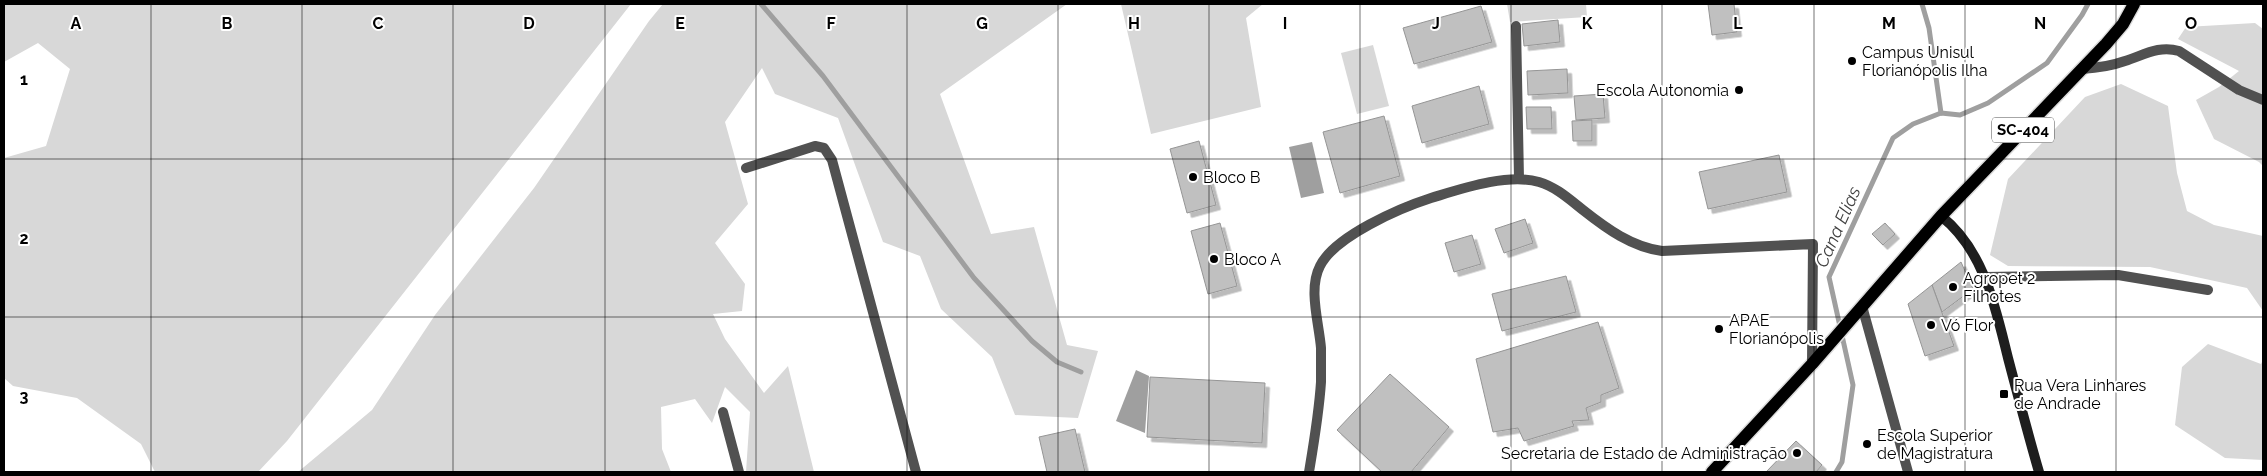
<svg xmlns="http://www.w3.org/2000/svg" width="2267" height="476" viewBox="0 0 2267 476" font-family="Raleway,sans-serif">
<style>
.green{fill:#d8d8d8}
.water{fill:#9f9f9f}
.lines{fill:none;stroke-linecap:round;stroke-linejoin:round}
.stream{stroke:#9f9f9f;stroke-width:5}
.building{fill:#c0c0c0;stroke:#959595;filter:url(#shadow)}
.primary-casing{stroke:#dbdbdb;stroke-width:15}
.street{stroke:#515151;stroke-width:10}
.secondary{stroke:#1e1e1e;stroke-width:10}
.primary{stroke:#000;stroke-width:12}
.grid{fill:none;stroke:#000;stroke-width:1;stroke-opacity:0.55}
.poi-dot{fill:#000;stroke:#fff;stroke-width:2}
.labels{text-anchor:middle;stroke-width:4;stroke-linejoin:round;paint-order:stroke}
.shield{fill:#fff;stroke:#4c4c4c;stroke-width:1}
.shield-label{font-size:15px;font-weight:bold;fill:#000}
.poi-label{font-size:16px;fill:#000;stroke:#fff;text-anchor:start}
.water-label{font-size:18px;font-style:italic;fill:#404040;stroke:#fff}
.grid-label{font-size:16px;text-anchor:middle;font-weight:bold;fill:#000;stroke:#fff;stroke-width:4;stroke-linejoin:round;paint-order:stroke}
</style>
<defs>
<filter id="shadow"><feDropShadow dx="4.5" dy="4.5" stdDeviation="0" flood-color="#0004"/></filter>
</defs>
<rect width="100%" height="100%" fill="#fff"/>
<g class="green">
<polygon points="4,4 631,4 287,441 258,472 155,472 141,444 77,398 13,386 4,378 4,158 46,146 70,69 38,43 4,62"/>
<polygon points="663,4 1067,4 940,94 991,234 1034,227 1067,345 1098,351 1078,418 1015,415 992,357 941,309 920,256 883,242 838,118 775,94 762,68 725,122 748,204 715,243 745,284 742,311 713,314 725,339 764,393 788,366 814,472 746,472 750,412 725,387 712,423 695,399 661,407 662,449 671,472 298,472 372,410 435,315 534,188 649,21"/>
<polygon points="1121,4 1263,4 1246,18 1261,107 1151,134"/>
<polygon points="1507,4 1586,4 1587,17 1510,22"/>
<polygon points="2255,23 2263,29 2263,166 2259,162 2214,139 2196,100 2219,87 2239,71 2178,39 2186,27"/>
<polygon points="1373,45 1389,106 1357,114 1341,53"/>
<polygon points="2121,84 2168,106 2177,173 2187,211 2214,225 2263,236 2263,311 2247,288 2150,267 2008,266 1990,255 2008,179 2085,97"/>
<polygon points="2208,344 2261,364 2263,360 2263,460 2225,458 2175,425 2182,367"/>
</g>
<g class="water">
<polygon points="1312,142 1324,193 1301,198 1289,147"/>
<polygon points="1136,370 1149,376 1145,433 1116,421"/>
</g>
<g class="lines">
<g class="stream">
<polyline points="761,4 823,76 974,278 1032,341 1057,362 1081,372"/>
<polyline points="1922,4 1929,28 1941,113"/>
<polyline points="1836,472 1842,462 1853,385 1829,277 1893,138 1913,124 1941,113 1960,115 1988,103 2047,63 2082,15 2088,4"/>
</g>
</g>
<g class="building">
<polygon points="1708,4 1734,4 1737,32 1712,35"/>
<polygon points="1481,6 1492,42 1414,64 1403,28"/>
<polygon points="1558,20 1560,42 1524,46 1522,24"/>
<polygon points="1567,69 1568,93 1528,95 1527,71"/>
<polygon points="1479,86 1489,124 1422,143 1412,106"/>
<polygon points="1603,94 1605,118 1576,120 1574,96"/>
<polygon points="1526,107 1551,107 1552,129 1527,129"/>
<polygon points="1384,116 1400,176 1340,193 1323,132"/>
<polygon points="1592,120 1592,141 1573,141 1572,121"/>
<polygon points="1199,141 1216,205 1187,213 1170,149"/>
<polygon points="1779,155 1787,192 1708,209 1699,172"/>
<polygon points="1525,219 1533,243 1504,253 1495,229"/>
<polygon points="1220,223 1237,286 1208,294 1191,231"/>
<polygon points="1885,223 1895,234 1883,245 1872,234"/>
<polygon points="1472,235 1481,264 1454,272 1445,243"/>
<polygon points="1961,262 1973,289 1942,312 1932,285"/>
<polygon points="1566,276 1576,312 1502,331 1492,294"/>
<polygon points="1932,285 1954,346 1925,356 1908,304"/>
<polygon points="1598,322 1619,388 1601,395 1601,402 1586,408 1589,420 1572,421 1574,426 1524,441 1518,428 1493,432 1476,359"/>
<polygon points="1390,374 1449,427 1411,472 1382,472 1337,430"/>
<polygon points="1150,377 1265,383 1262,443 1147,437"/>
<polygon points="1075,429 1085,472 1047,472 1039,437"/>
<polygon points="1796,441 1822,465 1816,472 1766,472"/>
</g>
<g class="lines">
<g class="primary-casing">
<polyline id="primary" points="1712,472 1812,364 1941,216 2106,44 2123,24 2134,4"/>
</g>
<g class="street">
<polyline points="1516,26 1519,179"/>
<path d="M2082 69C2097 68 2111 66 2125 61 2144 55 2159 45 2179 51L2239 90 2263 100"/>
<polyline points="746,168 815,146 824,148 832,160 916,472"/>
<polyline points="1985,277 2118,275 2208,290"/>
<polyline points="1862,306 1908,472"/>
<polyline points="723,412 739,472"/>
<path d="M1309 472C1314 442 1319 413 1321 382 1321 371 1321 359 1321 348 1319 323 1308 289 1320 266 1335 236 1400 208 1431 198 1461 189 1507 173 1539 182 1556 187 1569 199 1583 210 1607 229 1632 247 1662 251L1813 244 1812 364"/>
</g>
<path class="secondary" d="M1941 216C1984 250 1995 306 2008 358 2018 396 2028 434 2039 472"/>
<use href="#primary" class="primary"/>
</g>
<path class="grid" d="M151 4V472M302 4V472M453 4V472M605 4V472M756 4V472M907 4V472M1058 4V472M1209 4V472M1360 4V472M1511 4V472M1662 4V472M1814 4V472M1965 4V472M2116 4V472M4 159H2263M4 317H2263"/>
<g class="poi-dot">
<circle cx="1852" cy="61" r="5"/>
<circle cx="1739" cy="90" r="5"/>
<circle cx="1193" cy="177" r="5"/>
<circle cx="1214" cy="259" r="5"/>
<circle cx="1953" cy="287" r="5"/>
<circle cx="1931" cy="325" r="5"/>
<circle cx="1719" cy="329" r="5"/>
<rect x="1999" y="389" width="10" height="10" rx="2.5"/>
<circle cx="1867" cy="444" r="5"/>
<circle cx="1797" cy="453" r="5"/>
</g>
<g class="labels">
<rect class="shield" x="1992" y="117.5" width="62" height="25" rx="4"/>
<g class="shield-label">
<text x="2023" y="135">SC-404</text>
</g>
<g class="poi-label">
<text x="1862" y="58">Campus Unisul<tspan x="1862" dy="18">Florianópolis Ilha</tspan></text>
<text x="1729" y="96" text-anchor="end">Escola Autonomia</text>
<text x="1203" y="183">Bloco B</text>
<text x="1224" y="265">Bloco A</text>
<text x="1963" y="284">Agropet 2<tspan x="1963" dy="18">Filhotes</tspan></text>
<text x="1729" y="326">APAE<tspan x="1729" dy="18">Florianópolis</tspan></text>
<text x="1941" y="331">Vó Flor</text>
<text x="2014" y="391">Rua Vera Linhares<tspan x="2014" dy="18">de Andrade</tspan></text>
<text x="1877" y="441">Escola Superior<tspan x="1877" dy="18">de Magistratura</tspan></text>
<text x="1787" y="459" text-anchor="end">Secretaria de Estado de Administração</text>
</g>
<g class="water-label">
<text transform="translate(1838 227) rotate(-66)" y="6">Cana Elias</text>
</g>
</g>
<g class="grid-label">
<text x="76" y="29">A</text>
<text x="227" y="29">B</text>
<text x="378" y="29">C</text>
<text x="529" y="29">D</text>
<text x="680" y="29">E</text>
<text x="831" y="29">F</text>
<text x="982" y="29">G</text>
<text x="1134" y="29">H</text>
<text x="1285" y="29">I</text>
<text x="1436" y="29">J</text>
<text x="1587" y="29">K</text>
<text x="1738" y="29">L</text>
<text x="1889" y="29">M</text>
<text x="2040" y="29">N</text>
<text x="2191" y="29">O</text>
<text x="24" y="85">1</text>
<text x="24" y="244">2</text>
<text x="24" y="402">3</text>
</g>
<rect width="2267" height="476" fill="none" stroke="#000000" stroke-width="10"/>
</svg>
